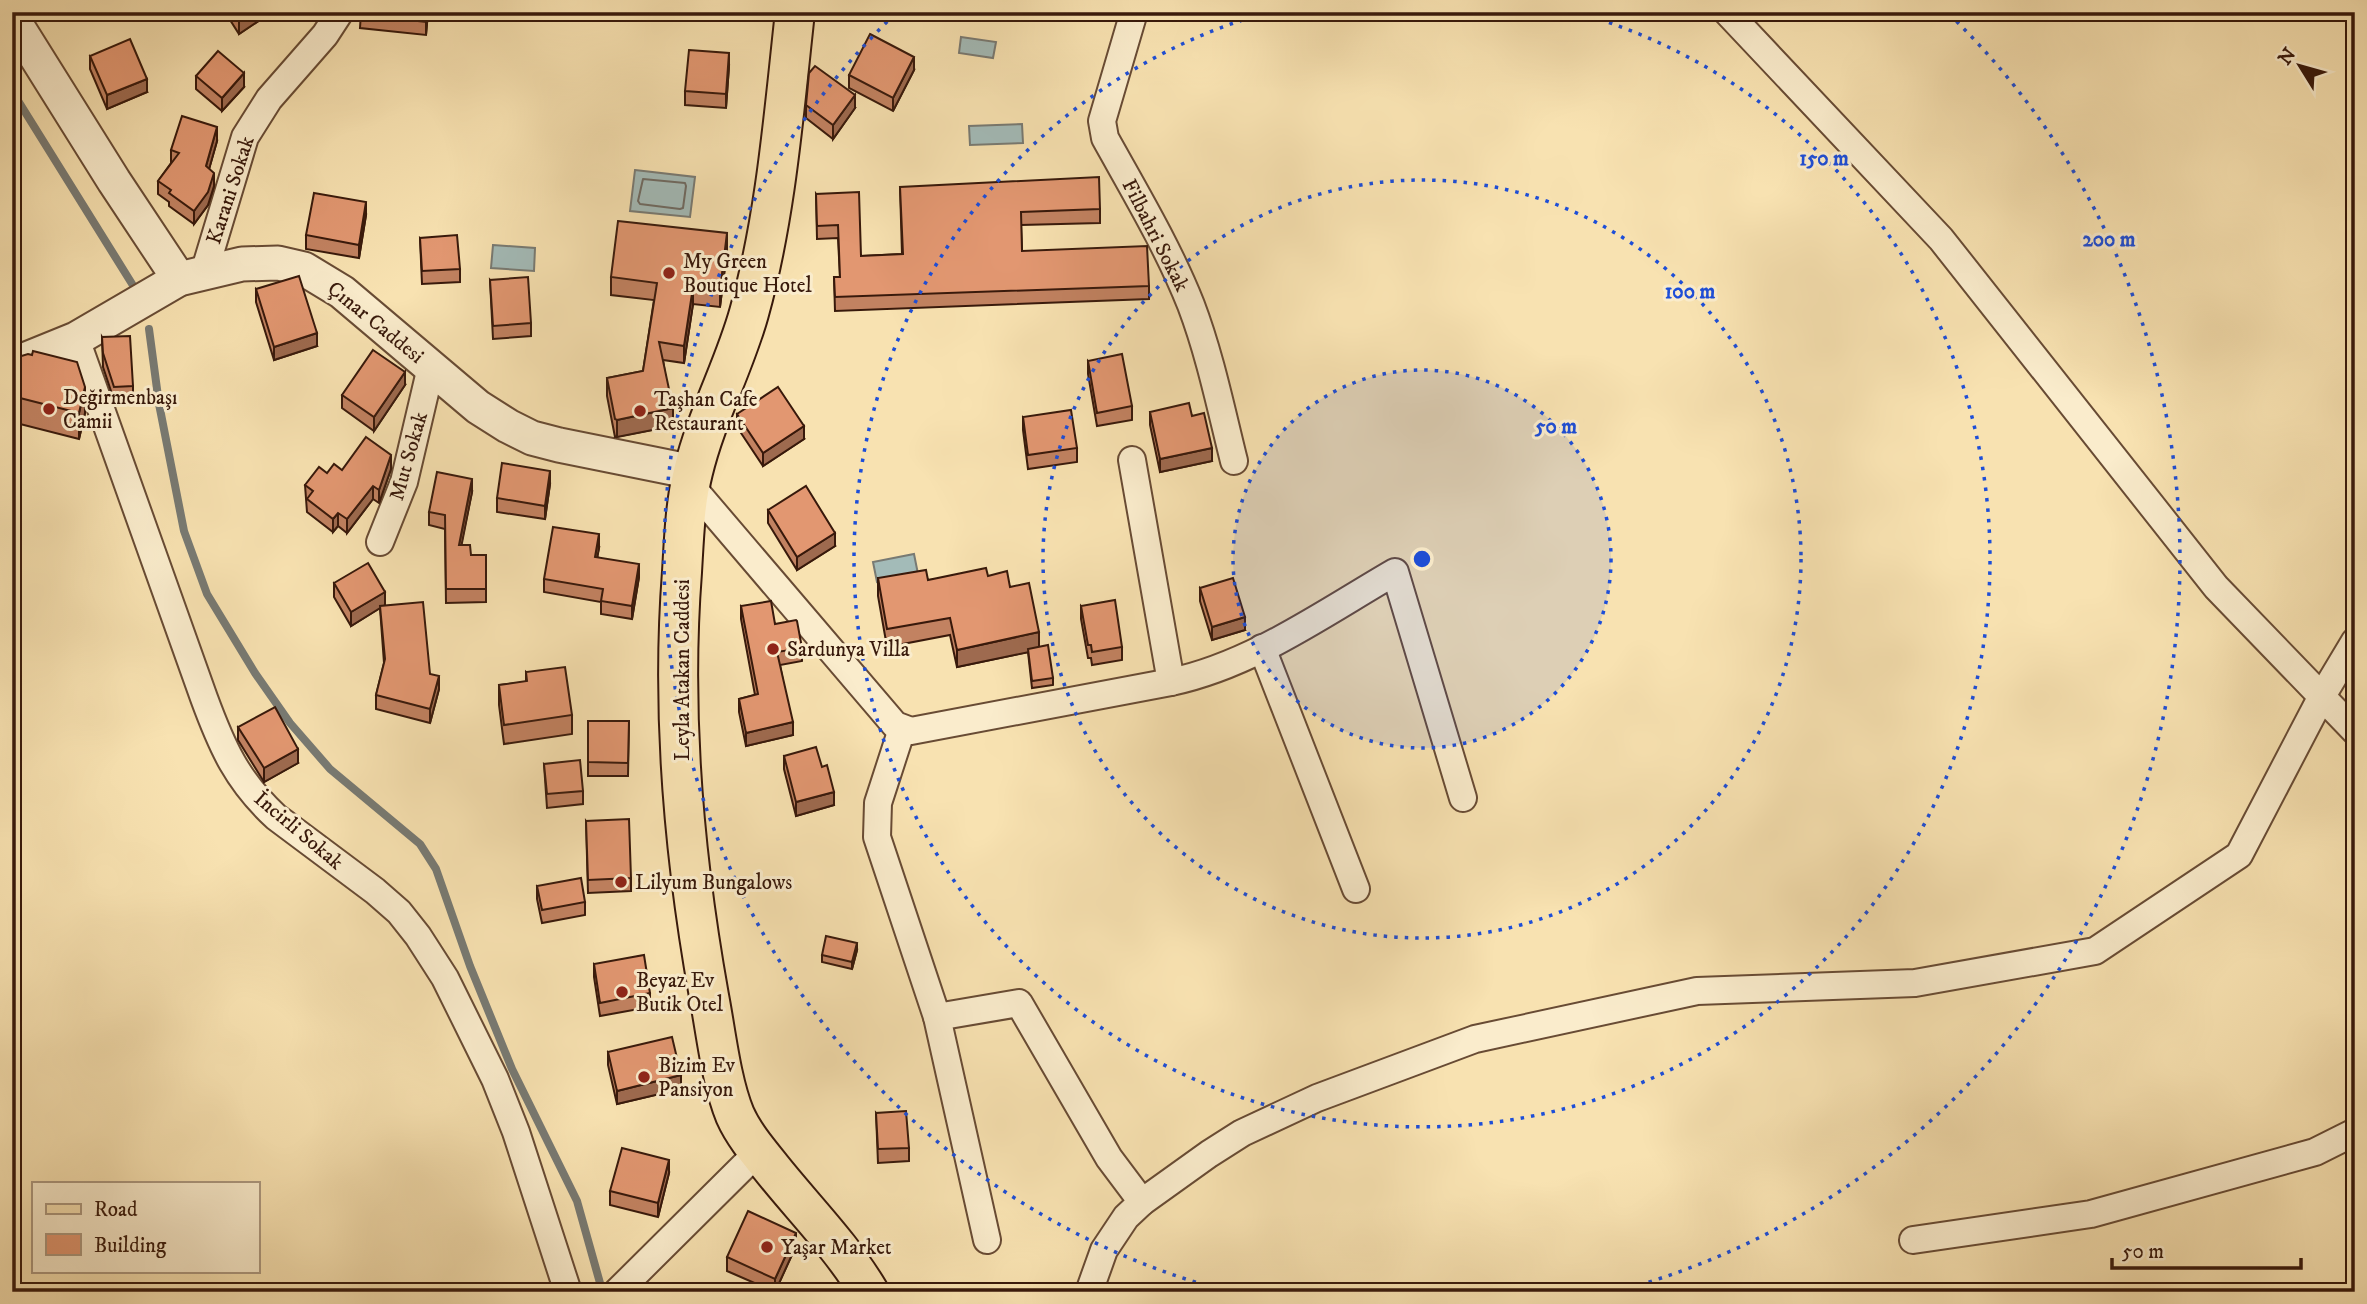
<svg xmlns="http://www.w3.org/2000/svg" width="2367" height="1304" viewBox="0 0 2367 1304" font-family="'IM FELL DW Pica',serif">
<style>
.water{fill:#a3bbb8;stroke:#787a73;stroke-width:2}
.lines{fill:none;stroke-linecap:round;stroke-linejoin:round}
.shore{stroke:#6e6a62;stroke-width:2}
.stream{stroke:#787a73;stroke-width:8}
.minor-casing{stroke:#684b34;stroke-width:30}
.tertiary-casing{stroke:#684b34;stroke-width:37}
.primary-casing{stroke:#38190b;stroke-width:42}
.minor{stroke:#faeccc;stroke-width:26}
.tertiary{stroke:#faeccc;stroke-width:33}
.primary{stroke:#f8e2b1;stroke-width:38}
.wall{fill:#c28261;stroke:#38190b;stroke-width:2}
.shaded-wall{fill:#9e6a4f;stroke:#38190b;stroke-width:2}
.building{fill:#e29771;stroke:#38190b;stroke-width:2}
.ring{fill:none;stroke:#1d4ed8;stroke-width:3.5;stroke-dasharray:3.5 7}
.poi-dot{fill:#8f2418;stroke:#faeccc;stroke-width:2.5}
.labels{text-anchor:middle;stroke-width:6;stroke-linejoin:round;paint-order:stroke}
.street-label{font-size:21px;fill:#38190b;stroke:#faeccc}
.poi-label{font-size:21px;fill:#38190b;stroke:#faeccc;text-anchor:start}
.centre{fill:#1d4ed8;stroke:#faeccc;stroke-width:3.5}
.ring-label{font-size:21px;text-anchor:middle;font-weight:bold;fill:#1d4ed8;stroke:#faeccc;stroke-width:6;stroke-linejoin:round;paint-order:stroke}
</style>
<rect width="100%" height="100%" fill="#f8e2b1"/>
<filter id="stains"><feTurbulence type="fractalNoise" baseFrequency=".00286" numOctaves="4"/><feColorMatrix values="0 0 0 0 .2 0 0 0 0 .09 0 0 0 0 .02 0 0 0 .5 -.17"/></filter>
<radialGradient id="worn" r=".72"><stop offset=".6" stop-color="#630" stop-opacity="0"/><stop offset="1" stop-color="#630" stop-opacity=".3"/></radialGradient>
<g class="water">
<polygon points="961,37 996,42 993,58 959,53"/>
<polygon points="1022,124 1023,143 970,145 969,126"/>
<polygon points="635,170 695,177 690,217 630,211"/>
<polygon points="493,245 535,248 534,271 491,268"/>
<polygon points="914,554 918,574 877,582 873,562"/>
</g>
<g class="lines">
<polygon class="shore" points="643,179 685,183 686,186 683,208 680,209 640,204 638,201"/>
<g class="stream">
<polyline points="12,91 134,287"/>
<polyline points="149,329 159,404 184,531 207,594 255,673 290,723 330,769 420,844 436,869 470,966 512,1069 577,1201 600,1283"/>
</g>
<g class="minor-casing">
<g id="minor">
<path d="M1134 12 1102 121 1105 138C1135 192 1168 247 1191 305 1210 355 1221 409 1234 461"/>
<polyline points="1727,12 1941,239 2216,587 2355,731"/>
<polyline points="204,273 245,137 269,99 325,35 340,12"/>
<path d="M76 339 204 698C222 747 237 781 276 817L375 891 399 912 418 936 445 978 495 1079 516 1132 568 1292"/>
<polyline points="1132,460 1171,682"/>
<path d="M691 486 895 725 911 731 1171 682C1252 665 1324 613 1395 572L1463 798"/>
<polyline points="380,542 404,482 431,367"/>
<polyline points="1262,648 1356,889"/>
<polyline points="902,729 878,803 877,837 937,1017 1019,1003 1109,1158 1142,1202"/>
<polyline points="937,1017 987,1240"/>
<polyline points="1913,1240 2091,1214 2315,1152 2355,1132"/>
<polyline points="617,1292 758,1152"/>
<polyline points="1089,1292 1104,1250 1126,1217 1142,1202 1209,1154 1242,1133 1317,1098 1475,1039 1697,991 1915,983 2095,951 2239,855 2322,696 2355,641"/>
</g>
</g>
<g class="tertiary-casing">
<g id="tertiary">
<polyline points="12,18 114,181 179,279"/>
<polyline points="12,365 76,339 179,279 242,264 278,263 304,269 342,292 478,407 508,426 532,438 559,445 693,472"/>
</g>
</g>
<g class="primary-casing">
<path id="primary" d="M795 12C784 111 776 217 749 313 734 367 706 417 693 472 685 504 684 539 682 572 671 714 684 857 709 996 716 1032 721 1081 735 1115 743 1133 756 1149 769 1165 802 1207 841 1245 869 1292"/>
</g>
<use href="#minor" class="minor"/>
<use href="#tertiary" class="tertiary"/>
<use href="#primary" class="primary"/>
</g>
<g class="wall">
<polygon points="225,12 272,12 239,34"/>
<polygon points="361,12 428,12 426,35 360,28"/>
<polygon points="948,12 976,12 975,18"/>
<polygon points="90,56 147,92 107,109 90,69"/>
<polygon points="729,66 726,108 685,105 685,91"/>
<polygon points="914,70 893,111 849,88 849,75"/>
<polygon points="196,76 244,87 222,111 196,89"/>
<polygon points="806,105 855,108 833,139 806,118"/>
<polygon points="217,141 209,169 214,186 208,205 194,224 169,206 169,202 158,194 158,181 171,163 171,150"/>
<polygon points="900,187 1100,209 1100,223 1021,225 1022,251 1149,286 1149,299 835,311 834,277 840,277 838,238 817,239 816,194 861,256 902,254"/>
<polygon points="366,215 359,258 306,249 306,235"/>
<polygon points="420,238 460,269 460,282 422,284"/>
<polygon points="727,251 720,307 693,304 684,363 663,360 673,426 615,437 607,396 607,378 643,371 654,300 611,295 611,277"/>
<polygon points="490,280 531,323 531,336 493,339"/>
<polygon points="256,289 317,346 274,360 256,302"/>
<polygon points="102,337 133,386 133,399 114,400 103,367"/>
<polygon points="1088,361 1132,406 1132,420 1097,426 1088,374"/>
<polygon points="12,381 85,413 79,439 16,423 16,413 12,412"/>
<polygon points="405,385 374,431 342,408 342,395"/>
<polygon points="1150,412 1192,416 1212,461 1160,472 1150,425"/>
<polygon points="737,414 804,439 763,466 737,427"/>
<polygon points="1023,417 1077,448 1077,462 1028,469 1023,430"/>
<polygon points="391,469 379,503 373,499 347,533 338,526 333,532 307,512 305,485 327,473 342,470"/>
<polygon points="550,484 545,519 497,512 497,498"/>
<polygon points="472,492 461,545 471,555 486,555 486,602 446,603 445,529 429,525 429,512"/>
<polygon points="768,510 835,546 797,570 768,523"/>
<polygon points="599,548 597,557 639,577 632,619 601,614 601,602 544,592 544,579"/>
<polygon points="988,576 1010,587 1053,678 1053,685 1032,688 1028,652 957,667 950,635 887,647 878,596 878,578 928,580"/>
<polygon points="334,583 385,605 430,674 439,689 430,723 376,709 376,695 384,663 380,608 351,626 334,597"/>
<polygon points="1200,588 1245,630 1212,640 1200,601"/>
<polygon points="741,606 775,624 802,648 802,661 780,665 793,735 746,746 739,712 739,699 755,695 741,619"/>
<polygon points="1081,606 1122,647 1122,660 1092,665 1091,658 1088,658 1081,619"/>
<polygon points="526,672 572,715 572,734 504,744 499,705 499,685 526,682"/>
<polygon points="588,721 629,721 628,776 588,776"/>
<polygon points="238,727 298,763 264,782 238,740"/>
<polygon points="784,756 822,767 834,805 796,816 784,769"/>
<polygon points="544,764 583,791 583,804 547,808"/>
<polygon points="586,821 631,878 631,891 588,893"/>
<polygon points="537,886 585,902 585,915 542,923 537,899"/>
<polygon points="857,950 852,969 822,962 822,955"/>
<polygon points="594,964 650,993 650,1007 600,1016 594,977"/>
<polygon points="608,1052 681,1089 617,1104 608,1065"/>
<polygon points="876,1113 909,1148 909,1161 878,1163"/>
<polygon points="669,1173 658,1217 610,1205 610,1191"/>
<polygon points="796,1246 775,1292 727,1271 727,1257"/>
</g>
<g class="shaded-wall">
<polygon points="252,12 272,12 239,34 239,21"/>
<polygon points="427,12 428,12 426,35 426,22"/>
<polygon points="729,53 729,66 726,108 726,94"/>
<polygon points="914,57 914,70 893,111 893,98"/>
<polygon points="244,73 244,87 222,111 222,98"/>
<polygon points="147,79 147,92 107,109 107,95"/>
<polygon points="855,95 855,108 833,139 833,125"/>
<polygon points="217,127 217,141 206,180 206,166"/>
<polygon points="214,173 214,186 208,205 194,224 194,211"/>
<polygon points="366,202 366,215 359,258 359,245"/>
<polygon points="727,233 727,251 720,307 720,290"/>
<polygon points="693,287 693,304 684,363 684,346"/>
<polygon points="317,333 317,346 274,360 274,347"/>
<polygon points="405,372 405,385 374,431 374,417"/>
<polygon points="85,387 85,413 79,439 79,413"/>
<polygon points="673,408 673,426 617,437 617,420"/>
<polygon points="804,426 804,439 763,466 763,453"/>
<polygon points="1212,448 1212,461 1160,472 1160,459"/>
<polygon points="391,455 391,469 379,503 379,490"/>
<polygon points="550,471 550,484 545,519 545,506"/>
<polygon points="472,479 472,492 459,558 459,545"/>
<polygon points="373,486 373,499 347,533 347,519"/>
<polygon points="338,513 338,526 333,532 333,519"/>
<polygon points="835,533 835,546 797,570 797,557"/>
<polygon points="599,534 599,548 595,570 595,557"/>
<polygon points="639,564 639,577 632,619 632,606"/>
<polygon points="385,592 385,605 351,626 351,612"/>
<polygon points="1245,617 1245,630 1212,640 1212,627"/>
<polygon points="1039,632 1039,650 957,667 957,650"/>
<polygon points="439,676 439,689 430,723 430,709"/>
<polygon points="793,722 793,735 746,746 746,733"/>
<polygon points="298,749 298,763 264,782 264,768"/>
<polygon points="834,792 834,805 796,816 796,802"/>
<polygon points="857,943 857,950 852,969 852,962"/>
<polygon points="681,1075 681,1089 617,1104 617,1091"/>
<polygon points="669,1160 669,1173 658,1217 658,1203"/>
<polygon points="796,1233 796,1246 775,1292 775,1279"/>
</g>
<g class="building">
<polygon points="234,12 252,12 239,21"/>
<polygon points="361,12 427,12 426,22 360,15"/>
<polygon points="870,34 914,57 893,98 849,75"/>
<polygon points="130,39 147,79 107,95 90,56"/>
<polygon points="689,50 729,53 726,94 685,91"/>
<polygon points="218,51 244,73 222,98 196,76"/>
<polygon points="815,66 855,95 833,125 806,105 809,73"/>
<polygon points="182,116 217,127 206,166 214,173 208,192 194,211 169,193 171,190 158,181 179,153 171,150"/>
<polygon points="1099,177 1100,209 1021,212 1022,251 1147,246 1149,286 835,297 834,277 840,277 838,225 817,226 816,194 859,192 861,256 903,254 900,187"/>
<polygon points="314,193 366,202 359,245 306,235"/>
<polygon points="618,221 727,233 720,290 693,287 684,346 659,342 673,408 617,420 615,419 607,378 643,371 657,283 611,277"/>
<polygon points="457,235 460,269 422,271 420,238"/>
<polygon points="299,276 317,333 274,347 256,289"/>
<polygon points="528,277 531,323 493,326 490,280"/>
<polygon points="130,336 133,386 114,387 103,353 102,337"/>
<polygon points="373,350 405,372 374,417 342,395"/>
<polygon points="33,351 77,362 85,387 79,413 16,397 19,388 12,386 12,381 18,357 28,354 32,355"/>
<polygon points="1122,354 1132,406 1097,413 1088,361"/>
<polygon points="778,387 804,426 763,453 737,414"/>
<polygon points="1189,403 1192,416 1204,413 1212,448 1160,459 1150,412"/>
<polygon points="1071,410 1077,448 1028,455 1023,417"/>
<polygon points="366,437 391,455 379,490 373,486 347,519 338,513 333,519 307,499 313,491 305,485 319,467 327,473 334,464 342,470"/>
<polygon points="502,463 550,471 545,506 497,498"/>
<polygon points="437,472 472,479 459,545 470,545 471,555 486,555 486,589 446,589 445,515 429,512"/>
<polygon points="806,486 835,533 797,557 768,510"/>
<polygon points="553,527 599,534 595,557 639,564 632,606 601,601 603,589 544,579"/>
<polygon points="368,563 385,592 351,612 334,583"/>
<polygon points="986,568 988,576 1007,571 1010,587 1029,583 1039,632 957,650 950,618 887,629 878,578 926,570 928,580"/>
<polygon points="1233,578 1245,617 1212,627 1200,588"/>
<polygon points="1115,600 1122,647 1092,652 1091,645 1088,645 1081,606"/>
<polygon points="771,601 775,624 796,620 797,621 802,648 777,652 793,722 746,733 739,699 758,694 741,606"/>
<polygon points="423,602 430,674 439,676 430,709 376,695 385,659 380,606"/>
<polygon points="1048,645 1053,678 1032,681 1028,649"/>
<polygon points="565,667 572,715 504,725 499,685 527,681 526,672"/>
<polygon points="275,707 298,749 264,768 238,727"/>
<polygon points="588,721 629,721 628,763 588,762"/>
<polygon points="816,747 822,767 827,765 834,792 796,802 784,756"/>
<polygon points="580,760 583,791 547,794 544,764"/>
<polygon points="629,819 631,878 588,880 586,821"/>
<polygon points="581,878 585,902 542,910 537,886"/>
<polygon points="826,936 857,943 852,962 822,955"/>
<polygon points="644,955 650,993 600,1003 594,964"/>
<polygon points="672,1037 681,1075 617,1091 608,1052"/>
<polygon points="906,1111 909,1148 878,1149 876,1113"/>
<polygon points="622,1148 669,1160 658,1203 610,1191"/>
<polygon points="748,1211 796,1233 775,1279 727,1257"/>
</g>
<circle cx="1422" cy="559" r="189" fill="#1d4ed8" fill-opacity=".12"/>
<g class="ring">
<circle cx="1422" cy="559" r="189"/>
<circle cx="1422" cy="559" r="379"/>
<path d="M1579 13A568 568 0 1 1 1265 13"/>
<path d="M1226 1291A758 758 0 0 1 895 14M1949 14A758 758 0 0 1 1618 1291"/>
</g>
<g class="poi-dot">
<circle cx="669" cy="273" r="7"/>
<circle cx="49" cy="409" r="7"/>
<circle cx="640" cy="411" r="7"/>
<circle cx="773" cy="649" r="7"/>
<circle cx="621" cy="882" r="7"/>
<circle cx="622" cy="992" r="7"/>
<circle cx="644" cy="1077" r="7"/>
<circle cx="767" cy="1247" r="7"/>
</g>
<g class="labels">
<g class="street-label">
<text transform="translate(230 190) rotate(-72)" y="7">Karani Sokak</text>
<text transform="translate(1156 235) rotate(63)" y="7">Filbahri Sokak</text>
<text transform="translate(376 322) rotate(39)" y="7">Çınar Caddesi</text>
<text transform="translate(408 456) rotate(-74)" y="7">Mut Sokak</text>
<text transform="translate(682 670) rotate(-90)" y="7">Leyla Atakan Caddesi</text>
<text transform="translate(299 830) rotate(40)" y="7">İncirli Sokak</text>
</g>
<g class="poi-label">
<text x="683" y="268">My Green<tspan x="683" dy="24">Boutique Hotel</tspan></text>
<text x="63" y="404">Değirmenbaşı<tspan x="63" dy="24">Camii</tspan></text>
<text x="654" y="406">Taşhan Cafe<tspan x="654" dy="24">Restaurant</tspan></text>
<text x="787" y="656">Sardunya Villa</text>
<text x="635" y="889">Lilyum Bungalows</text>
<text x="636" y="987">Beyaz Ev<tspan x="636" dy="24">Butik Otel</tspan></text>
<text x="658" y="1072">Bizim Ev<tspan x="658" dy="24">Pansiyon</tspan></text>
<text x="781" y="1254">Yaşar Market</text>
</g>
</g>
<circle cx="1422" cy="559" r="10" class="centre"/>
<g class="ring-label">
<text x="1824" y="165">150 m</text>
<text x="2109" y="246">200 m</text>
<text x="1690" y="298">100 m</text>
<text x="1556" y="433">50 m</text>
</g>
<rect width="2367" height="1304" fill="none" stroke="#f8e2b1" stroke-width="42"/>
<rect x="14" y="14" width="2339" height="1276" fill="none" stroke="#38190b" stroke-width="3.5"/>
<rect x="21" y="21" width="2325" height="1262" fill="none" stroke="#38190b" stroke-width="2"/>
<rect x="32" y="1182" width="228" height="91" fill="#faeccc" stroke="#ac987f" stroke-width="2"/>
<rect x="46" y="1204" width="35" height="10" fill="#f8e2b1" stroke="#ac987f" stroke-width="2"/>
<text x="94" y="1216" font-size="21" fill="#38190b">Road</text>
<rect x="46" y="1234" width="35" height="21" fill="#e29771" stroke="#ac987f" stroke-width="2"/>
<text x="94" y="1252" font-size="21" fill="#38190b">Building</text>
<g transform="translate(2300 66) rotate(307)" stroke="#faeccc" stroke-width="5" paint-order="stroke">
<path d="M0-5L12 26L0 18L-12 26Z" fill="#38190b"/>
<text y="-10" font-size="19" font-weight="bold" text-anchor="middle" fill="#38190b">N</text>
</g>
<path d="M2112 1258v10h189v-10" fill="none" stroke="#38190b" stroke-width="3.5"/>
<text x="2122" y="1258" font-size="21" fill="#38190b" stroke="#faeccc" stroke-width="5" paint-order="stroke">50 m</text>
<rect width="100%" height="100%" filter="url(#stains)"/>
<rect width="100%" height="100%" fill="url(#worn)"/>
</svg>
